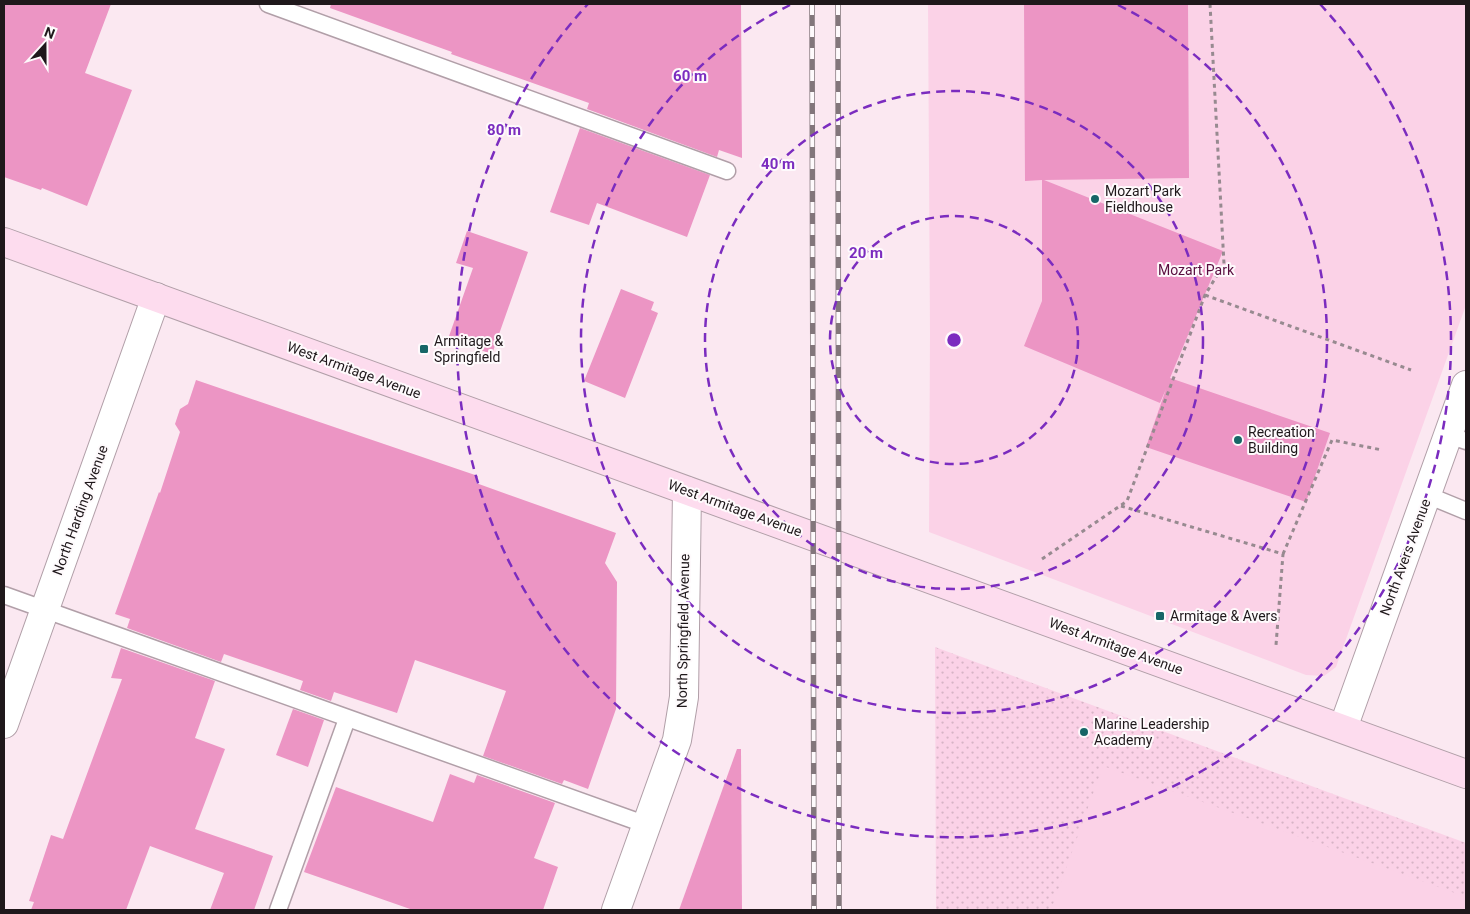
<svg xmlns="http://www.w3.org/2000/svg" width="1470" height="914" viewBox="0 0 1470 914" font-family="Roboto,sans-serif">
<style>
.grass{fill:url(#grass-dots)}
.park{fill:#fbd2e7}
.building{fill:#ec95c4}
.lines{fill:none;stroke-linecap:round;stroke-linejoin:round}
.service-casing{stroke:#b19fa8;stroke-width:19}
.minor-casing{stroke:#b19fa8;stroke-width:30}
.secondary-casing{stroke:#b19fa8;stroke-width:30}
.path{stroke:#978a90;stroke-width:3;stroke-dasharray:4 4;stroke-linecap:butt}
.service{stroke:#fff;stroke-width:16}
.minor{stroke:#fff;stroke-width:28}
.secondary{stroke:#fddcee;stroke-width:28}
.rail-casing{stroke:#82767b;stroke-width:5.5}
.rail{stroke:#fefafc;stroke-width:4;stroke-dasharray:11;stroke-linecap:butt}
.ring{fill:none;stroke:#7b2cbf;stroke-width:2.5;stroke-dasharray:9 6}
.poi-dot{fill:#176667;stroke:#fefafc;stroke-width:2}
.labels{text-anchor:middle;stroke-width:4;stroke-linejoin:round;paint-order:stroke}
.poi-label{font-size:14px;fill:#1f181b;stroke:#fefafc;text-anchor:start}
.park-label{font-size:14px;fill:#590d3f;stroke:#fefafc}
.street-label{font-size:14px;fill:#1f181b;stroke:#fefafc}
.centre{fill:#7b2cbf;stroke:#fefafc;stroke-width:2.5}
.ring-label{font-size:15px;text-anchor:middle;font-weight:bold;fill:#7b2cbf;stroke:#fefafc;stroke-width:4;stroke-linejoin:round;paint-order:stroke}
</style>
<defs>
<pattern id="grass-dots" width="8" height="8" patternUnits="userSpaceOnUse" patternTransform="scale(1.25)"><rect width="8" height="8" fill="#fbd2e7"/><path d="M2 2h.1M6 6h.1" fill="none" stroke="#d7b4c6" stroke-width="1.8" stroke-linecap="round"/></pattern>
</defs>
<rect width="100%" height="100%" fill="#fbe8f1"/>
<polygon class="grass" points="935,647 1466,843 1466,910 936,910"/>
<g class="park">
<polygon points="928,4 1466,4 1466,305 1336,667 1324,676 1306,675 929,532 930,333"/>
<polygon points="1103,766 1466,897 1466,910 1051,910"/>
</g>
<g class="building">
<polygon points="4,4 111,4 85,73 132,90 87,206 42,188 41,190 4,177"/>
<polygon points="331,4 741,4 742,158 719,150 717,157 587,109 589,103 451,54 452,52 330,8"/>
<polygon points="1024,4 1188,4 1189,178 1044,180 1223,251 1170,378 1330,433 1306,502 1146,447 1166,389 1160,403 1024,346 1042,301 1042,180 1025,181"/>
<polygon points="580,128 710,175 687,237 597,203 589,225 550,212"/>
<polygon points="467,231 528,252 492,354 448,339 473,268 456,263"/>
<polygon points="621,289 654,302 651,310 658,313 625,398 584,381"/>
<polygon points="196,380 478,476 476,483 616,533 605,563 617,582 616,709 588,789 564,780 562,784 483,756 506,691 415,660 397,713 334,692 331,701 300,690 303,681 224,654 221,662 127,628 130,619 115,614 159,492 160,493 180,432 175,424 180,409 188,404"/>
<polygon points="121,648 215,681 195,738 225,749 195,829 273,856 254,910 210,910 224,873 150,846 126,910 31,910 34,902 29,901 51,835 63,839 122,679 111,678"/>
<polygon points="293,709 324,720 308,767 276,755"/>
<polygon points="737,749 741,749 742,910 679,910"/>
<polygon points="450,774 474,783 477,775 555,803 534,858 558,867 543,910 413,910 304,872 336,787 433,822"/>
</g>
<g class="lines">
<g class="service-casing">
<g id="service">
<polyline points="268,4 727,171"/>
<polyline points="1448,435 1466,441"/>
<polyline points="1427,495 1466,511"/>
<polyline points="4,595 647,825"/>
<polyline points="278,910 347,719"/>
</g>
</g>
<g class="minor-casing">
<g id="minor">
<polyline points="4,724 156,297"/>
<polyline points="1343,728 1466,385"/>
<polyline points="616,910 677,740 684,697 687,491"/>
</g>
</g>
<g class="secondary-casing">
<polyline id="secondary" points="4,242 1466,774"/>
</g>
<g class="path">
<polyline points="1205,295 1411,370"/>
<polyline points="1121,506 1283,554 1276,645"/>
<polyline points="1283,554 1332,440 1382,450"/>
<polyline points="1042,559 1127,501 1205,295 1224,264 1210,4"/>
</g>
<use href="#service" class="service"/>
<use href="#minor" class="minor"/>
<use href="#secondary" class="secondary"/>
<g class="rail-casing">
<g id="rail">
<polyline points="812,4 814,910"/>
<polyline points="838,4 839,910"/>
</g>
</g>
<use href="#rail" class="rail"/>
</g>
<g class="ring">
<circle cx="954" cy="340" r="124"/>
<circle cx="954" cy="340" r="249"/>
<path d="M1118 5A373 373 0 1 1 790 5"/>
<path d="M1320 4A497 497 0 1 1 588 4"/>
</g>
<g class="poi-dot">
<circle cx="1095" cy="199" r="5"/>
<rect x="419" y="344" width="10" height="10" rx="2.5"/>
<circle cx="1238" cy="440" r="5"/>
<rect x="1155" y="611" width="10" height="10" rx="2.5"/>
<circle cx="1084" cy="732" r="5"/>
</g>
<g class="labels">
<g class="poi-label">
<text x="1105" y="196">Mozart Park<tspan x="1105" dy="16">Fieldhouse</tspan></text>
<text x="434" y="346">Armitage &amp;<tspan x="434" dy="16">Springfield</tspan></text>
<text x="1248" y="437">Recreation<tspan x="1248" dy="16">Building</tspan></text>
<text x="1170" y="621">Armitage &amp; Avers</text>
<text x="1094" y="729">Marine Leadership<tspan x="1094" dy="16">Academy</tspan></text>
</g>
<g class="park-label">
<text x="1196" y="275">Mozart Park</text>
</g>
<g class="street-label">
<text transform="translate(354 370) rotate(20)" y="5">West Armitage Avenue</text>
<text transform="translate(735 508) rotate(20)" y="5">West Armitage Avenue</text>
<text transform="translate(80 510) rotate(-70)" y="5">North Harding Avenue</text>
<text transform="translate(1405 557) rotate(-70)" y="5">North Avers Avenue</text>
<text transform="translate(683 631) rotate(-89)" y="5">North Springfield Avenue</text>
<text transform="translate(1116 646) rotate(20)" y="5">West Armitage Avenue</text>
</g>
</g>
<circle cx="954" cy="340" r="8" class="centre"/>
<g class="ring-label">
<text x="690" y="81">60 m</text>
<text x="504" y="135">80 m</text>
<text x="778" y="169">40 m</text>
<text x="866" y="258">20 m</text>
</g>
<rect width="1470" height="914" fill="none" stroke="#1f181b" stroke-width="10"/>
<g transform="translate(45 45) rotate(21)" stroke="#fefafc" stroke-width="4" paint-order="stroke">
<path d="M0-4L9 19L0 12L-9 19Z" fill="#1f181b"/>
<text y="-8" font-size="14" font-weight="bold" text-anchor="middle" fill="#1f181b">N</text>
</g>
</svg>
